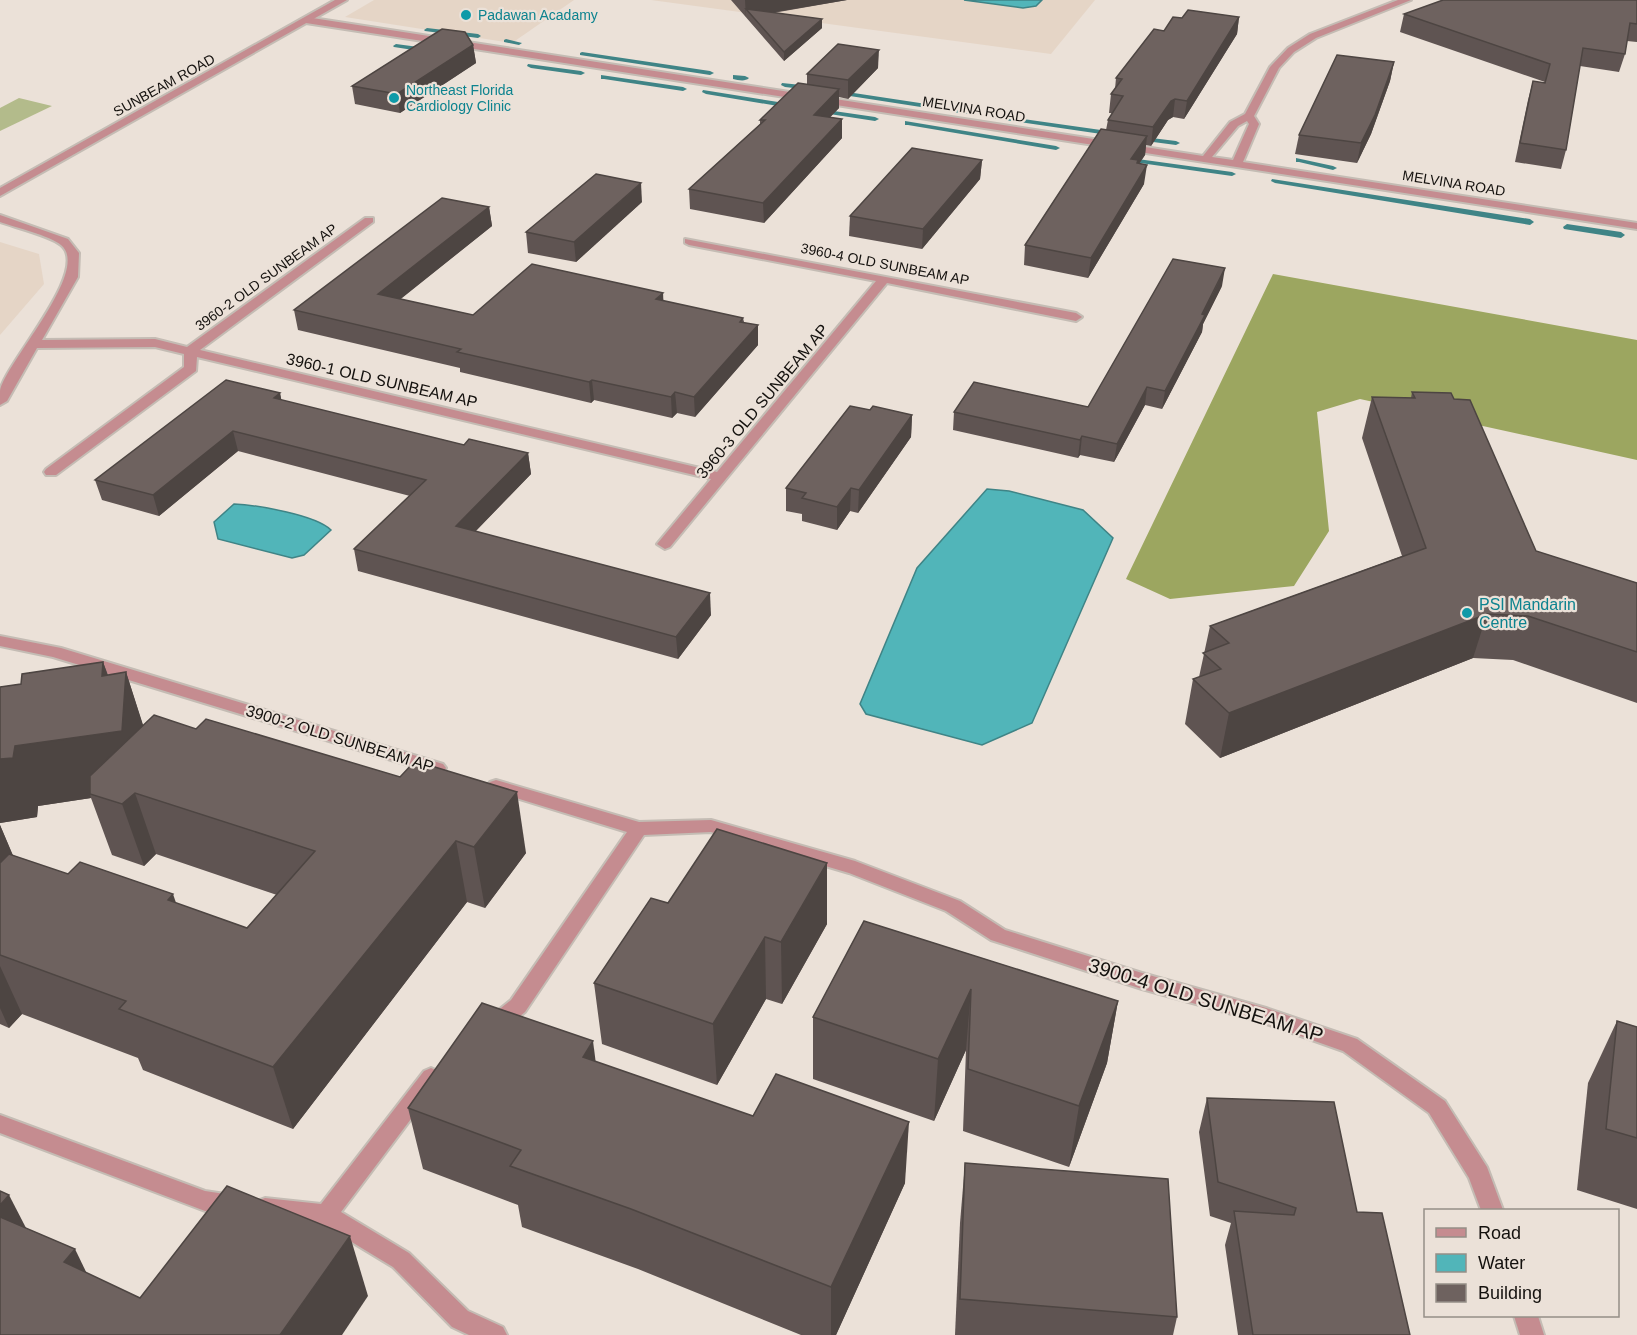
<svg xmlns="http://www.w3.org/2000/svg" width="1637" height="1335" viewBox="0 0 1637 1335" font-family="Helvetica,sans-serif">
<style>
.built{fill:#e5d5c6}
.green{fill:#b3bb8b}
.forest{fill:#9ca660}
.water{fill:#51b5b9;stroke:#3f8486;stroke-width:1.5}
.lines{fill:none;stroke-linecap:round;stroke-linejoin:round}
.stream{fill:#3f8486;fill-rule:evenodd}
.minor-casing{stroke:#c4bcb4;stroke-width:4}
.tertiary-casing{stroke:#c4bcb4;stroke-width:4}
.minor{fill:#c58c90;fill-rule:evenodd}
.tertiary{fill:#c58c90;fill-rule:evenodd}
.wall{fill:#5f5452}
.shaded-wall{fill:#4d4542}
.building{fill:#6e625f;stroke:#4d4542;stroke-width:1.5}
.culture-dot{fill:#0f9aa8;stroke:#ebe1d8;stroke-width:2}
.labels{text-anchor:middle;stroke-width:4.5;stroke-linejoin:round;paint-order:stroke}
.far-culture-label{font-size:14px;fill:#0d838f;stroke:#ebe1d8;text-anchor:start}
.far-street-label{font-size:14px;fill:#14110e;stroke:#ebe1d8}
.street-label{font-size:16px;fill:#14110e;stroke:#ebe1d8}
.culture-label{font-size:16px;fill:#0d838f;stroke:#ebe1d8;text-anchor:start}
.near-street-label{font-size:20px;fill:#14110e;stroke:#ebe1d8}
</style>
<rect width="100%" height="100%" fill="#ebe1d8"/>
<g class="built">
<polygon points="374,0 574,0 512,43 345,17"/>
<polygon points="651,0 1095,0 1051,54"/>
<polygon points="0,242 39,254 44,284 0,335"/>
</g>
<polygon class="green" points="19,98 52,106 0,131 0,108"/>
<polygon class="forest" points="1273,274 1637,340 1637,460 1360,399 1317,412 1329,531 1294,586 1170,599 1126,579"/>
<g class="water">
<polygon points="964,0 1042,0 1036,6 1023,8"/>
<polygon points="987,489 1009,491 1083,510 1113,538 1032,723 982,745 866,714 860,704 917,568"/>
<path d="M234 504C257 505 316 515 331 530L304 555 292 558 218 539 214 522Z"/>
</g>
<g class="lines">
<g class="stream">
<polygon points="427,28 478,34 481,36 478,38 425,31 424,30"/>
<polygon points="506,39 522,43 519,45 504,42 504,40"/>
<polygon points="396,44 426,48 429,50 426,52 394,47 393,46"/>
<polygon points="582,52 710,71 714,73 710,75 580,55 580,53"/>
<polygon points="528,64 581,71 585,73 581,75 531,68 527,66"/>
<polygon points="601,75 683,87 687,89 683,91 604,79 601,79"/>
<path d="M733 75 745 76 749 78C745 82 738 80 733 79Z"/>
<polygon points="782,83 811,86 815,88 811,90 785,87 781,85"/>
<polygon points="703,90 778,102 782,104 778,106 706,94 702,92"/>
<polygon points="834,90 966,110 970,112 966,114 837,94 834,94"/>
<polygon points="820,109 875,117 879,119 875,121 823,113 819,111"/>
<polygon points="995,115 1115,132 1119,134 1115,136 998,119 995,119"/>
<polygon points="905,121 1056,146 1060,148 1056,150 908,125 905,125"/>
<polygon points="1135,136 1176,141 1180,143 1176,145 1138,140 1135,140"/>
<polygon points="1123,157 1232,172 1236,174 1232,176 1126,161 1122,159"/>
<polygon points="1296,158 1333,166 1337,168 1333,170 1299,162 1296,162"/>
<polygon points="1272,179 1530,219 1534,222 1530,225 1275,183 1271,181"/>
<polygon points="1567,224 1621,232 1625,235 1621,238 1564,229 1563,227"/>
</g>
<g class="minor-casing">
<g id="minor">
<path d="M1398 0H1411L1316 38 1294 52 1279 68 1254 116 1259 124 1243 162 1637 223V229L306 23 301 20 306 17 1203 156 1230 122 1245 114 1270 67 1288 48 1310 34ZM1247 121 1249 124 1233 160 1212 157 1238 126Z"/>
<path d="M0 215 68 239 79 253 78 277 42 340 155 339 187 347 365 218H373V222L200 350 717 472 876 281 689 245 685 243V239L1076 313 1082 317 1076 321 887 283 670 547 665 549 657 544 711 479 197 357 196 371 56 475H46L44 472 46 469 184 367V354L155 347 37 348 7 401 0 405C0 401 0 395 0 391 5 363 92 270 61 245 51 236 14 227 0 222Z"/>
<polygon points="0,636 61,648 443,764 446,768 443,772 437,774 53,657 0,646"/>
<path d="M496 780 639 822 711 820 855 861 960 901 1005 930 1142 973 1266 1008 1357 1039 1445 1101 1487 1167 1503 1210H1481L1469 1178 1429 1113 1343 1051 1264 1023 1142 989 991 940 946 911 849 873 711 832 644 835 525 1012C514 1021 500 1038 485 1033L482 1027 485 1021 511 1000 627 832 490 790 487 786 490 782Z"/>
<polygon points="431,1068 438,1071 442,1077 438,1083 341,1212 409,1253 468,1311 503,1327 507,1335 469,1335 452,1327 393,1267 322,1224 265,1218 257,1215 254,1208 257,1201 265,1198 321,1204 424,1071"/>
<polygon points="0,1115 205,1191 245,1197 248,1204 245,1211 237,1214 205,1211 0,1133"/>
<polygon points="1514,1316 1538,1316 1544,1335 1520,1335"/>
</g>
</g>
<g class="tertiary-casing">
<polygon id="tertiary" points="335,0 347,0 0,196 0,188"/>
</g>
<use href="#minor" class="minor"/>
<use href="#tertiary" class="tertiary"/>
</g>
<g class="wall">
<polygon points="731,0 847,0 773,13 822,28 784,61"/>
<polygon points="1637,0 1637,42 1627,41 1625,54 1619,72 1580,66 1566,150 1561,169 1515,162 1528,100 1533,81 1545,83 1545,82 1400,32 1404,14"/>
<polygon points="1239,17 1237,34 1184,119 1173,117 1168,120 1151,146 1146,145 1145,155 1139,164 1144,184 1088,278 1024,265 1025,245 1106,130 1108,120 1112,113 1109,113 1111,94 1115,89 1116,78 1164,31 1182,18"/>
<polygon points="473,45 476,63 400,113 355,104 352,86"/>
<polygon points="1394,62 1390,81 1371,134 1357,163 1295,154 1299,135"/>
<polygon points="878,68 848,99 839,97 839,108 830,117 842,138 764,223 690,209 689,189 760,124 760,120 807,84 807,74"/>
<polygon points="982,160 980,179 922,249 849,236 850,216"/>
<polygon points="642,202 576,262 528,253 526,232"/>
<polygon points="489,207 492,226 400,299 473,315 664,301 743,318 744,322 758,345 695,417 677,413 672,418 594,400 591,403 460,372 460,368 298,330 294,310"/>
<polygon points="1222,286 1203,324 1202,332 1162,409 1145,405 1114,462 1080,455 1078,458 953,430 954,412 1088,407"/>
<polygon points="1412,392 1454,399 1536,551 1637,583 1637,703 1513,660 1473,658 1220,758 1185,724 1193,679 1199,677 1210,626 1402,556 1362,438 1372,397 1411,398"/>
<polygon points="280,393 281,400 464,445 528,453 531,474 475,532 711,615 678,659 358,571 354,549 410,496 238,451 159,516 102,500 95,480"/>
<polygon points="870,410 912,415 911,437 858,513 850,511 837,530 802,521 802,514 786,511 786,488"/>
<polygon points="103,662 108,675 126,672 143,726 526,853 485,908 467,902 293,1129 143,1070 138,1058 22,1014 9,1028 0,1024 0,825 13,856 68,874 176,903 247,928 277,895 156,854 144,866 112,855 91,798 38,806 37,817 0,823 0,687 21,684"/>
<polygon points="668,903 827,924 782,1004 766,999 717,1085 602,1044 594,983"/>
<polygon points="864,921 1118,1001 1107,1063 1069,1167 963,1131 966,1050 934,1121 813,1079 813,1017"/>
<polygon points="1617,1021 1637,1027 1637,1209 1577,1190 1588,1083"/>
<polygon points="596,1062 905,1183 836,1335 801,1335 638,1269 522,1227 518,1205 423,1169 408,1108"/>
<polygon points="1207,1098 1357,1212 1410,1335 1238,1335 1225,1245 1231,1223 1210,1216 1199,1132"/>
<polygon points="965,1163 1177,1317 1173,1335 955,1335 960,1223"/>
</g>
<g class="shaded-wall">
<polygon points="745,0 847,0 752,16 746,9 746,17"/>
<polygon points="1239,17 1237,34 1184,119 1187,101"/>
<polygon points="822,19 822,28 784,61 784,52"/>
<polygon points="473,45 476,63 400,113 397,94"/>
<polygon points="879,50 878,68 848,99 848,80"/>
<polygon points="1394,62 1390,81 1371,134 1357,163 1361,143"/>
<polygon points="839,89 839,108 814,134 814,115"/>
<polygon points="1175,99 1173,117 1168,120 1151,146 1153,127 1171,101"/>
<polygon points="842,119 842,138 764,223 763,203"/>
<polygon points="1147,136 1145,155 1138,165 1131,159"/>
<polygon points="982,160 980,179 922,249 923,229"/>
<polygon points="1147,165 1144,184 1088,278 1091,258"/>
<polygon points="641,183 642,202 576,262 574,242"/>
<polygon points="489,207 492,226 382,314 378,294"/>
<polygon points="1225,268 1222,286 1203,324 1202,332 1162,409 1165,391"/>
<polygon points="663,293 664,312 656,299"/>
<polygon points="758,325 758,345 695,417 694,397"/>
<polygon points="592,380 594,400 591,403 589,382"/>
<polygon points="1147,387 1145,405 1114,462 1117,444"/>
<polygon points="675,392 677,413 672,418 671,397"/>
<polygon points="280,393 284,413 274,398"/>
<polygon points="912,415 911,437 858,513 859,490"/>
<polygon points="233,431 238,451 159,516 153,495"/>
<polygon points="1082,436 1080,455 1078,458 1080,440"/>
<polygon points="528,453 531,474 459,548 456,526"/>
<polygon points="851,488 850,511 837,530 837,507"/>
<polygon points="710,593 711,615 678,659 676,637"/>
<polygon points="1487,614 1473,658 1220,758 1229,713"/>
<polygon points="103,662 123,719 126,672 145,731 90,794 91,798 38,806 37,817 0,823 0,759 15,746 102,676"/>
<polygon points="517,792 526,853 485,908 474,847"/>
<polygon points="135,793 156,854 144,866 122,804"/>
<polygon points="0,825 26,886 0,890"/>
<polygon points="456,841 467,902 293,1129 273,1067"/>
<polygon points="827,863 827,924 782,1004 781,942"/>
<polygon points="173,894 194,956 168,900"/>
<polygon points="765,937 766,999 717,1085 713,1024"/>
<polygon points="0,966 22,1014 9,1028 0,1008"/>
<polygon points="971,989 966,1050 934,1121 938,1059"/>
<polygon points="1118,1001 1107,1063 1069,1167 1079,1106"/>
<polygon points="593,1041 601,1103 583,1057"/>
<polygon points="909,1122 905,1183 836,1335 831,1335 831,1287"/>
<polygon points="9,1195 40,1255 0,1228 0,1205"/>
<polygon points="350,1236 368,1296 342,1335 280,1335"/>
<polygon points="75,1249 104,1309 64,1262"/>
</g>
<g class="building">
<polygon points="1443,0 1637,0 1637,24 1630,23 1625,54 1583,48 1566,150 1520,143 1533,81 1545,83 1550,64 1404,14"/>
<polygon points="746,9 822,19 784,52"/>
<polygon points="1188,10 1239,17 1187,101 1175,99 1171,101 1153,127 1108,120 1123,96 1111,94 1122,79 1116,78 1154,29 1164,31 1173,17 1182,18"/>
<polygon points="442,29 465,32 473,45 397,94 352,86"/>
<polygon points="838,44 879,50 848,80 807,74"/>
<polygon points="1337,55 1394,62 1375,115 1361,143 1299,135"/>
<polygon points="798,83 839,89 814,115 842,119 763,203 689,189 765,120 760,120"/>
<polygon points="1101,129 1147,136 1131,159 1138,160 1137,163 1147,165 1091,258 1025,245"/>
<polygon points="912,148 982,160 923,229 850,216"/>
<polygon points="596,174 641,183 574,242 526,232"/>
<polygon points="442,198 489,207 378,294 473,315 532,264 663,293 656,299 743,318 740,322 758,325 694,397 675,392 671,397 592,380 589,382 457,352 461,349 294,310"/>
<polygon points="1173,259 1225,268 1202,314 1205,315 1165,391 1147,387 1117,444 1082,436 1080,440 954,412 974,382 1088,407"/>
<polygon points="226,380 280,393 274,398 464,445 469,439 528,453 456,526 710,593 676,637 354,549 426,480 233,431 153,495 95,480"/>
<polygon points="1412,392 1451,393 1454,399 1470,400 1536,551 1637,583 1637,652 1528,616 1487,614 1229,713 1193,679 1221,669 1203,653 1229,643 1210,626 1426,548 1372,397 1415,398"/>
<polygon points="850,406 870,410 873,406 912,415 859,490 851,488 837,507 802,498 806,493 786,488"/>
<polygon points="103,662 102,676 126,672 122,731 15,746 13,758 0,759 0,687 21,684 22,674"/>
<polygon points="154,715 196,729 206,719 400,777 415,761 517,792 474,847 456,841 273,1067 119,1009 126,1001 0,955 0,863 9,854 68,874 80,862 173,894 168,900 247,928 315,851 135,793 122,804 90,794 90,776"/>
<polygon points="717,829 827,863 781,942 765,937 713,1024 594,983 651,898 668,903"/>
<polygon points="864,921 1118,1001 1079,1106 968,1069 971,989 938,1059 813,1017"/>
<polygon points="482,1003 593,1041 583,1057 753,1116 776,1074 909,1122 831,1287 631,1209 510,1166 521,1150 408,1108"/>
<polygon points="1617,1021 1637,1027 1637,1138 1606,1129"/>
<polygon points="1207,1098 1334,1102 1357,1212 1382,1213 1410,1335 1253,1335 1234,1211 1294,1215 1296,1208 1218,1182"/>
<polygon points="965,1163 1168,1179 1177,1317 960,1299"/>
<polygon points="227,1186 350,1236 280,1335 0,1335 0,1217 75,1249 64,1262 140,1298"/>
<polygon points="0,1191 9,1195 0,1205"/>
</g>
<g class="culture-dot">
<circle cx="466" cy="15" r="6"/>
<circle cx="394" cy="98" r="6"/>
<circle cx="1467" cy="613" r="6"/>
</g>
<g class="labels">
<g class="far-culture-label">
<text x="478" y="20">Padawan Acadamy</text>
<text x="406" y="95">Northeast Florida<tspan x="406" dy="16">Cardiology Clinic</tspan></text>
</g>
<g class="far-street-label">
<text transform="translate(164 85) rotate(-29)" y="5">SUNBEAM ROAD</text>
<text transform="translate(974 109) rotate(9)" y="5">MELVINA ROAD</text>
<text transform="translate(1454 183) rotate(9)" y="5">MELVINA ROAD</text>
<text transform="translate(885 264) rotate(11)" y="5">3960-4 OLD SUNBEAM AP</text>
<text transform="translate(266 277) rotate(-36)" y="5">3960-2 OLD SUNBEAM AP</text>
</g>
<g class="street-label">
<text transform="translate(382 380) rotate(13)" y="6">3960-1 OLD SUNBEAM AP</text>
<text transform="translate(762 401) rotate(-50)" y="6">3960-3 OLD SUNBEAM AP</text>
<text transform="translate(340 738) rotate(17)" y="6">3900-2 OLD SUNBEAM AP</text>
</g>
<g class="culture-label">
<text x="1479" y="610">PSI Mandarin<tspan x="1479" dy="18">Centre</tspan></text>
</g>
<g class="near-street-label">
<text transform="translate(1206 1000) rotate(17)" y="7">3900-4 OLD SUNBEAM AP</text>
</g>
</g>
<rect x="1424" y="1209" width="195" height="108" fill="#ebe1d8" stroke="#958e87" stroke-width="1.5"/>
<rect x="1436" y="1228" width="30" height="9" fill="#c58c90" stroke="#958e87" stroke-width="1.5"/>
<text x="1478" y="1239" font-size="18" fill="#14110e">Road</text>
<rect x="1436" y="1254" width="30" height="18" fill="#51b5b9" stroke="#958e87" stroke-width="1.5"/>
<text x="1478" y="1269" font-size="18" fill="#14110e">Water</text>
<rect x="1436" y="1284" width="30" height="18" fill="#6e625f" stroke="#958e87" stroke-width="1.5"/>
<text x="1478" y="1299" font-size="18" fill="#14110e">Building</text>
</svg>
